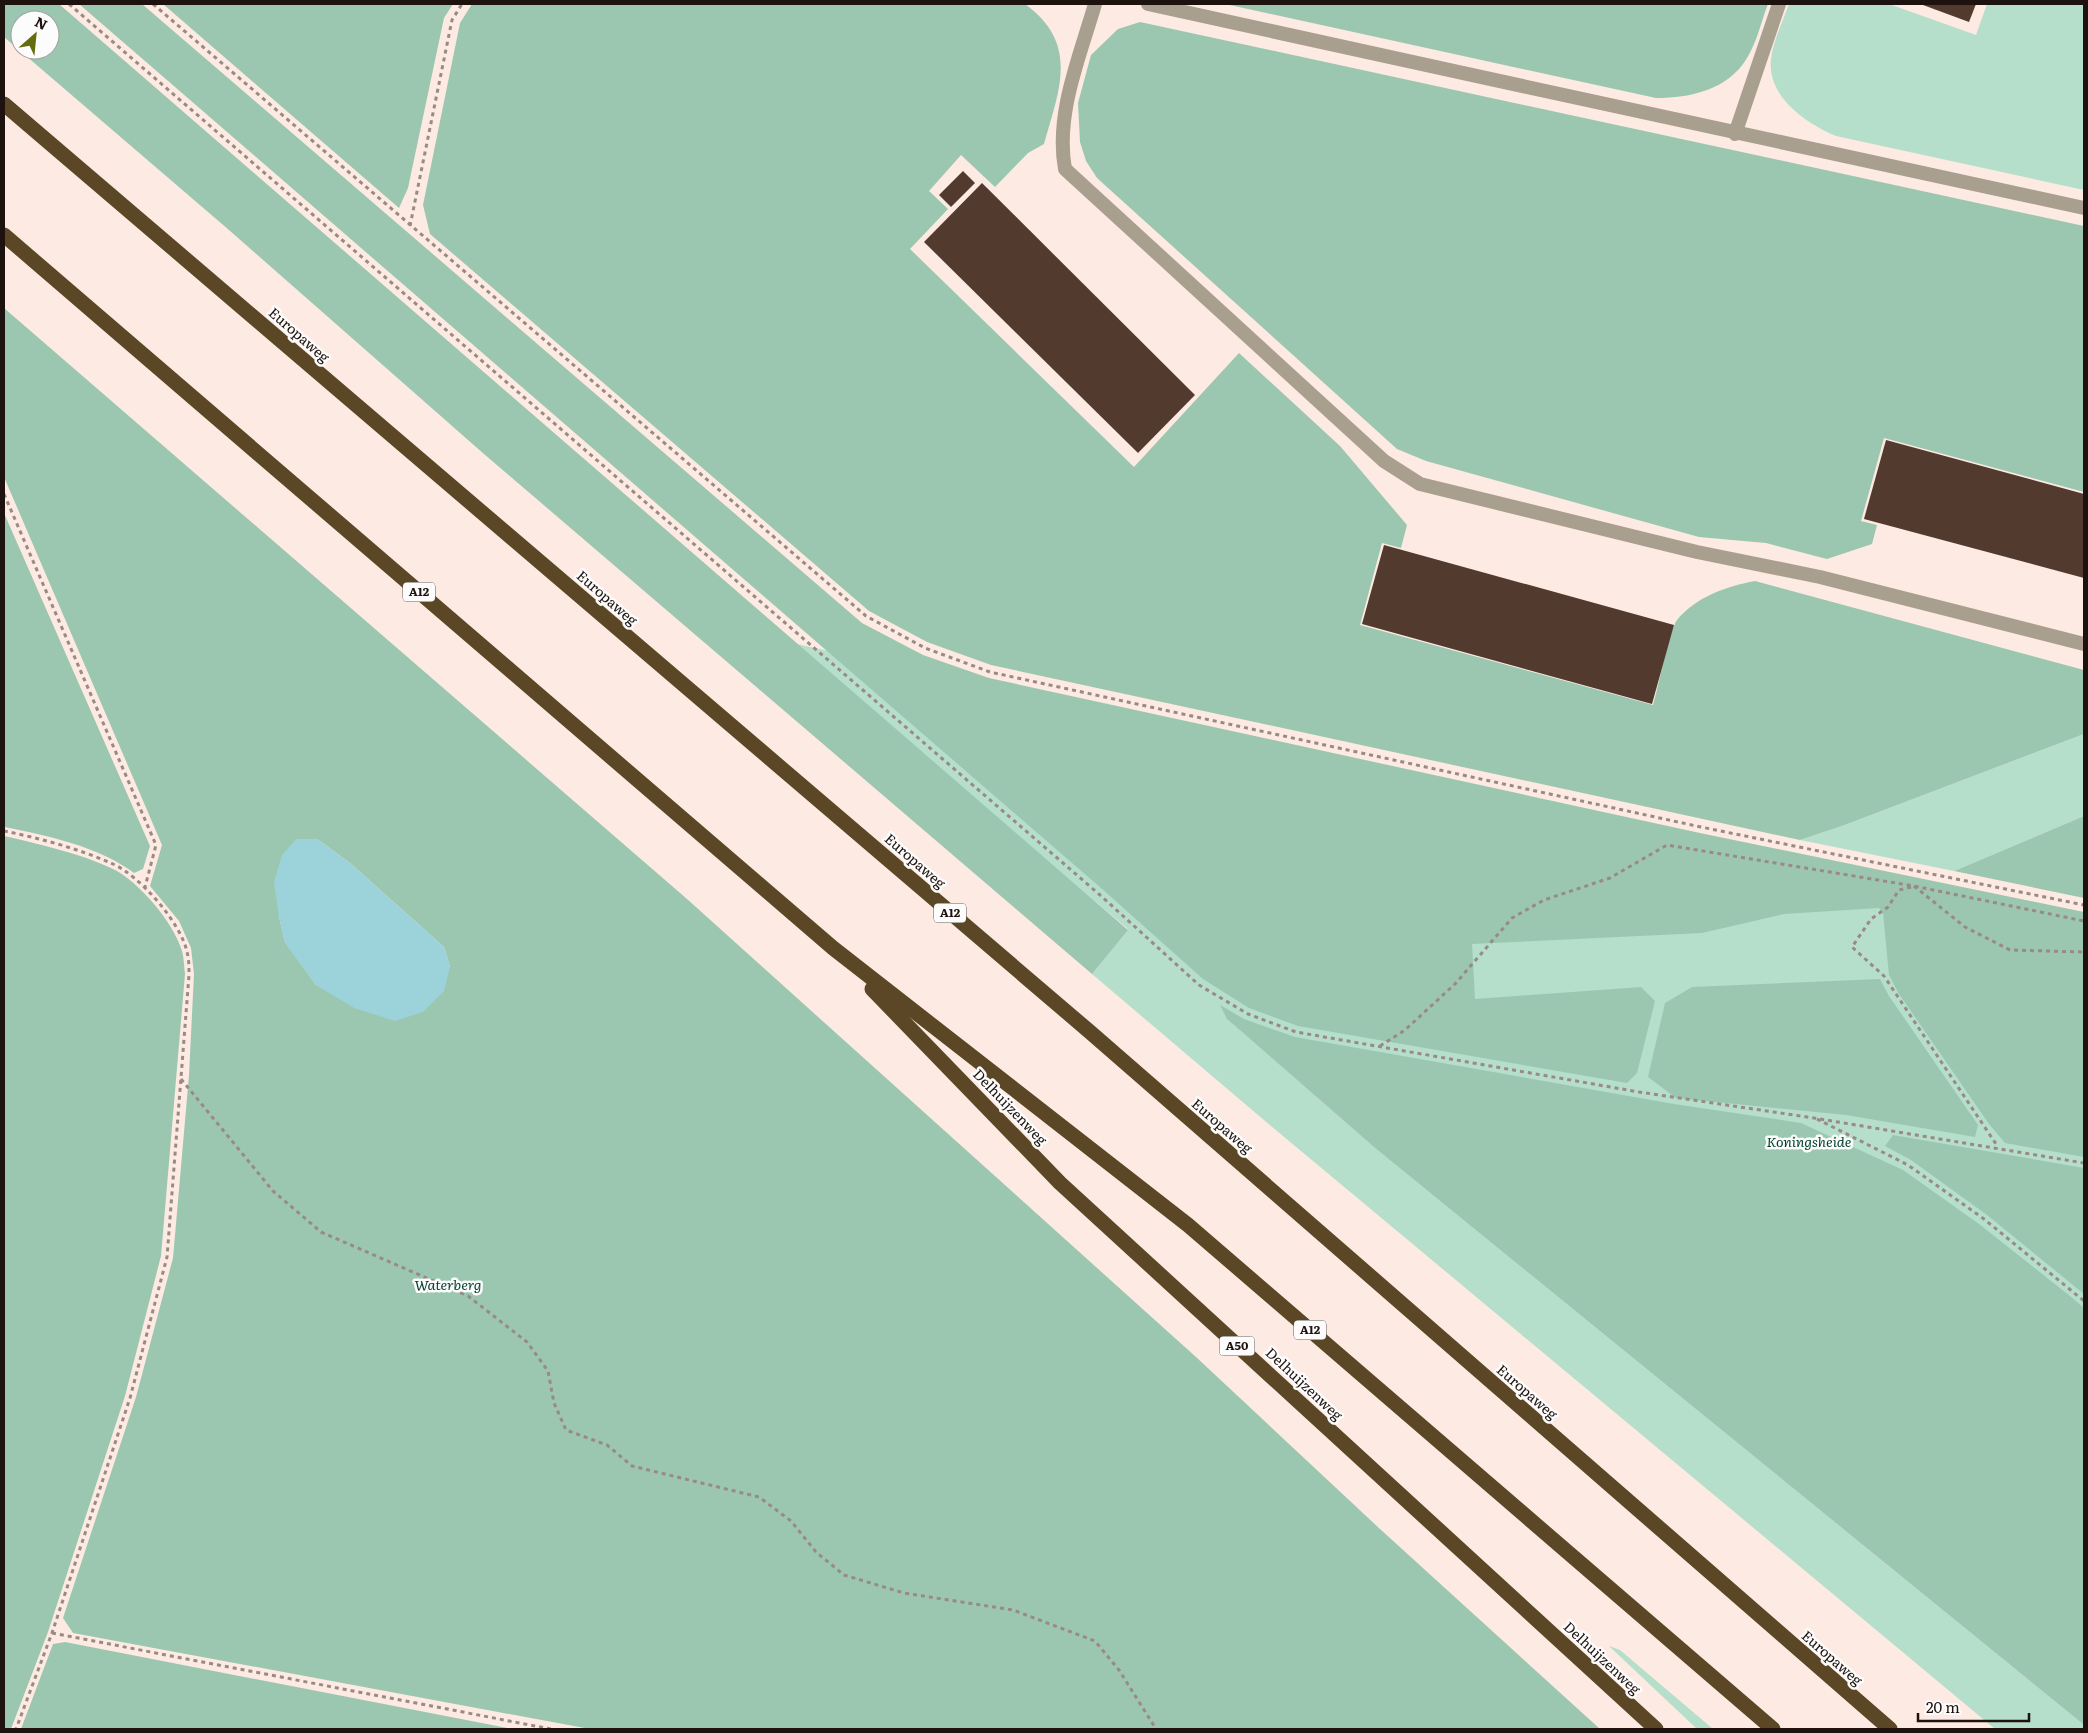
<svg xmlns="http://www.w3.org/2000/svg" width="2088" height="1733" viewBox="0 0 2088 1733" font-family="Literata,serif">
<style>
.green{fill:#b5dfca}
.forest{fill:#9bc7b1;fill-rule:evenodd}
.water{fill:#9cd2da}
.building{fill:#523a2e}
.lines{fill:none;stroke-linecap:round;stroke-linejoin:round}
.path{stroke:#998a83;stroke-width:3;stroke-dasharray:4 4;stroke-linecap:butt}
.service{stroke:#a99f8f;stroke-width:14}
.motorway{stroke:#5b4725;stroke-width:15}
.labels{text-anchor:middle;stroke-width:5;stroke-linejoin:round;paint-order:stroke}
.shield{fill:#fcfcfc;stroke:#605855;stroke-width:1}
.shield-label{font-size:12px;font-weight:bold;fill:#1d120e}
.street-label{font-size:14px;fill:#1d120e;stroke:#fcfcfc}
.park-label{font-size:14px;font-style:italic;fill:#023f2a;stroke:#fcfcfc}
</style>
<rect width="100%" height="100%" fill="#fdeae2"/>
<g class="green">
<path d="M1789 4H1889L1976 35 1987 4H2084V190L1836 136C1806 123 1767 97 1771 59 1773 41 1783 21 1789 4Z"/>
<polygon points="787,642 2084,918 2084,1720 1227,1019 1375,1148 2084,1725 2084,1729 1995,1729 1271,1126 1092,974 1128,929"/>
<polygon points="2084,734 2084,816 1954,871 1800,840 1842,826"/>
<polygon points="1609,1646 1620,1650 1713,1729 1697,1729"/>
</g>
<g class="forest">
<path d="M4 4H59L1128 930 1092 974 484 454 229 230 4 37ZM20 20H50V50H20Z"/>
<polygon points="79,4 142,4 862,623 923,655 989,678 1700,833 2084,912 2084,1157 2005,1143 1989,1124 1899,994 1889,975 1883,913 1879,908 1784,914 1702,933 1472,944 1475,999 1641,987 1655,1001 1637,1073 1627,1083 1298,1026 1249,1008 1203,979 1101,888"/>
<polygon points="163,4 453,4 444,18 408,188 399,208"/>
<path d="M472 4H1025C1080 44 1059 90 1044 144L1028 153 995 187 961 155 929 191 948 209 910 249 1134 467 1239 353 1340 446 1407 525 1401 548 1382 543 1360 625 1653 705C1658 689 1669 631 1677 620 1696 597 1727 586 1755 581L2084 670V734L1842 826 1800 840 991 665 927 642 869 611 430 234 423 205 460 23Z"/>
<path d="M1225 4H1768C1761 22 1757 42 1747 58 1728 90 1690 98 1656 98Z"/>
<polygon points="1140,22 2084,226 2084,492 1884,438 1861,521 1877,525 1872,544 1827,559 1766,543 1699,537 1426,461 1397,449 1097,178 1086,161 1080,142 1078,103 1091,55 1118,29"/>
<path d="M4 308 687 899 1196 1357 1380 1529 1600 1729H590L73 1633 63 1618 136 1397 173 1258 189 1075 194 974 191 948 179 921 150 886 162 845 4 477ZM317 839 350 863 444 947 450 967 316 985 285 942 279 917Z"/>
<path d="M4 513 150 846 143 869 134 873C100 847 46 835 4 827Z"/>
<polygon points="2084,816 2084,898 1954,871"/>
<path d="M4 836C35 843 82 854 111 868 138 880 174 923 182 951 184 958 184 967 185 974L161 1256 125 1396 48 1632 11 1729H4Z"/>
<polygon points="1880,979 1889,996 1978,1125 1975,1137 1846,1115 1676,1098 1648,1077 1665,1003 1692,987"/>
<polygon points="1220,1005 1244,1019 1295,1037 1674,1104 1801,1123 1903,1170 1979,1224 2070,1296 2084,1308 2084,1725 1375,1148 1227,1019"/>
<polygon points="1893,1135 2084,1168 2084,1294 1987,1215 1911,1160 1885,1146"/>
<polygon points="65,1642 512,1729 21,1729 53,1644"/>
</g>
<polygon class="water" points="296,839 317,839 350,863 444,947 450,967 444,991 423,1012 395,1021 354,1008 316,985 285,943 279,917 274,882 282,855"/>
<g class="building">
<polygon points="1923,4 1976,4 1969,22 1923,5"/>
<polygon points="963,171 975,183 951,207 939,195"/>
<polygon points="982,183 1195,395 1138,453 924,242"/>
<polygon points="1886,440 2084,494 2084,578 1864,519"/>
<polygon points="1384,545 1674,625 1652,704 1362,624"/>
</g>
<g class="lines">
<g class="path">
<polyline points="69,4 1100,895 1199,985 1248,1014 1296,1032 1639,1092 1814,1118 2084,1163"/>
<polyline points="153,4 866,616 925,648 990,672 1701,827 2084,905"/>
<polyline points="410,226 452,20 462,4"/>
<polyline points="4,494 156,845 145,887"/>
<path d="M4 831C39 838 80 849 113 864 140 876 181 923 187 952 189 959 189 967 189 975L167 1257 130 1398 52 1633 16 1729"/>
<polyline points="1914,886 1965,927 2010,950 2084,952"/>
<polyline points="1911,887 1899,890 1888,907 1871,919 1852,947 1884,976 1998,1147"/>
<polyline points="1380,1046 1405,1030 1455,984 1512,918 1544,900 1610,878 1667,845 1914,886 2084,921"/>
<polyline points="181,1079 273,1191 321,1232 468,1296 527,1342 548,1371 554,1403 566,1430 607,1445 632,1466 759,1497 791,1521 816,1552 844,1575 904,1593 1013,1610 1095,1641 1119,1670 1156,1729"/>
<polyline points="1817,1119 1908,1165 1984,1219 2084,1301"/>
<polyline points="52,1633 551,1729"/>
</g>
<g class="service">
<path d="M1095 4C1080 56 1055 114 1065 169L1384 461 1420 484 1697 552 1820 577 2084 644"/>
<path d="M1148 4C1460 72 1772 142 2084 208"/>
<polyline points="1735,134 1779,4"/>
</g>
<g class="motorway">
<polyline points="4,104 1090,1032 1890,1729"/>
<polyline points="4,235 833,948 1188,1225 1773,1729"/>
<polyline points="872,989 1060,1183 1656,1729"/>
</g>
</g>
<g class="labels">
<g class="shield">
<rect x="403" y="582.5" width="32" height="19" rx="4"/>
<rect x="934" y="903.5" width="32" height="19" rx="4"/>
<rect x="1294" y="1320.5" width="32" height="19" rx="4"/>
<rect x="1219.5" y="1336.5" width="35" height="19" rx="4"/>
</g>
<g class="shield-label">
<text x="419" y="596">A12</text>
<text x="950" y="917">A12</text>
<text x="1310" y="1334">A12</text>
<text x="1237" y="1350">A50</text>
</g>
<g class="street-label">
<text transform="translate(299 335) rotate(41)" y="5">Europaweg</text>
<text transform="translate(607 598) rotate(41)" y="5">Europaweg</text>
<text transform="translate(915 861) rotate(41)" y="5">Europaweg</text>
<text transform="translate(1010 1107) rotate(46)" y="5">Delhuijzenweg</text>
<text transform="translate(1222 1126) rotate(41)" y="5">Europaweg</text>
<text transform="translate(1304 1384) rotate(43)" y="5">Delhuijzenweg</text>
<text transform="translate(1527 1392) rotate(41)" y="5">Europaweg</text>
<text transform="translate(1602 1658) rotate(43)" y="5">Delhuijzenweg</text>
<text transform="translate(1832 1658) rotate(41)" y="5">Europaweg</text>
</g>
<g class="park-label">
<text x="1809" y="1147">Koningsheide</text>
<text x="448" y="1290">Waterberg</text>
</g>
</g>
<rect width="2088" height="1733" fill="none" stroke="#1d120e" stroke-width="10"/>
<g transform="translate(35 35) rotate(27)"><circle r="24" fill="#fcfcfc" stroke="#a39e9d"/>
<path d="M0-4L9 19L0 12L-9 19Z" fill="#656b0f"/>
<text y="-8" font-size="14" font-weight="bold" text-anchor="middle" fill="#1d120e">N</text>
</g>
<path d="M1918 1713v8h111v-8" fill="none" stroke="#1d120e" stroke-width="2.5"/>
<text x="1926" y="1713" font-size="15" fill="#1d120e" stroke="#fcfcfc" stroke-width="4" paint-order="stroke">20 m</text>
</svg>
